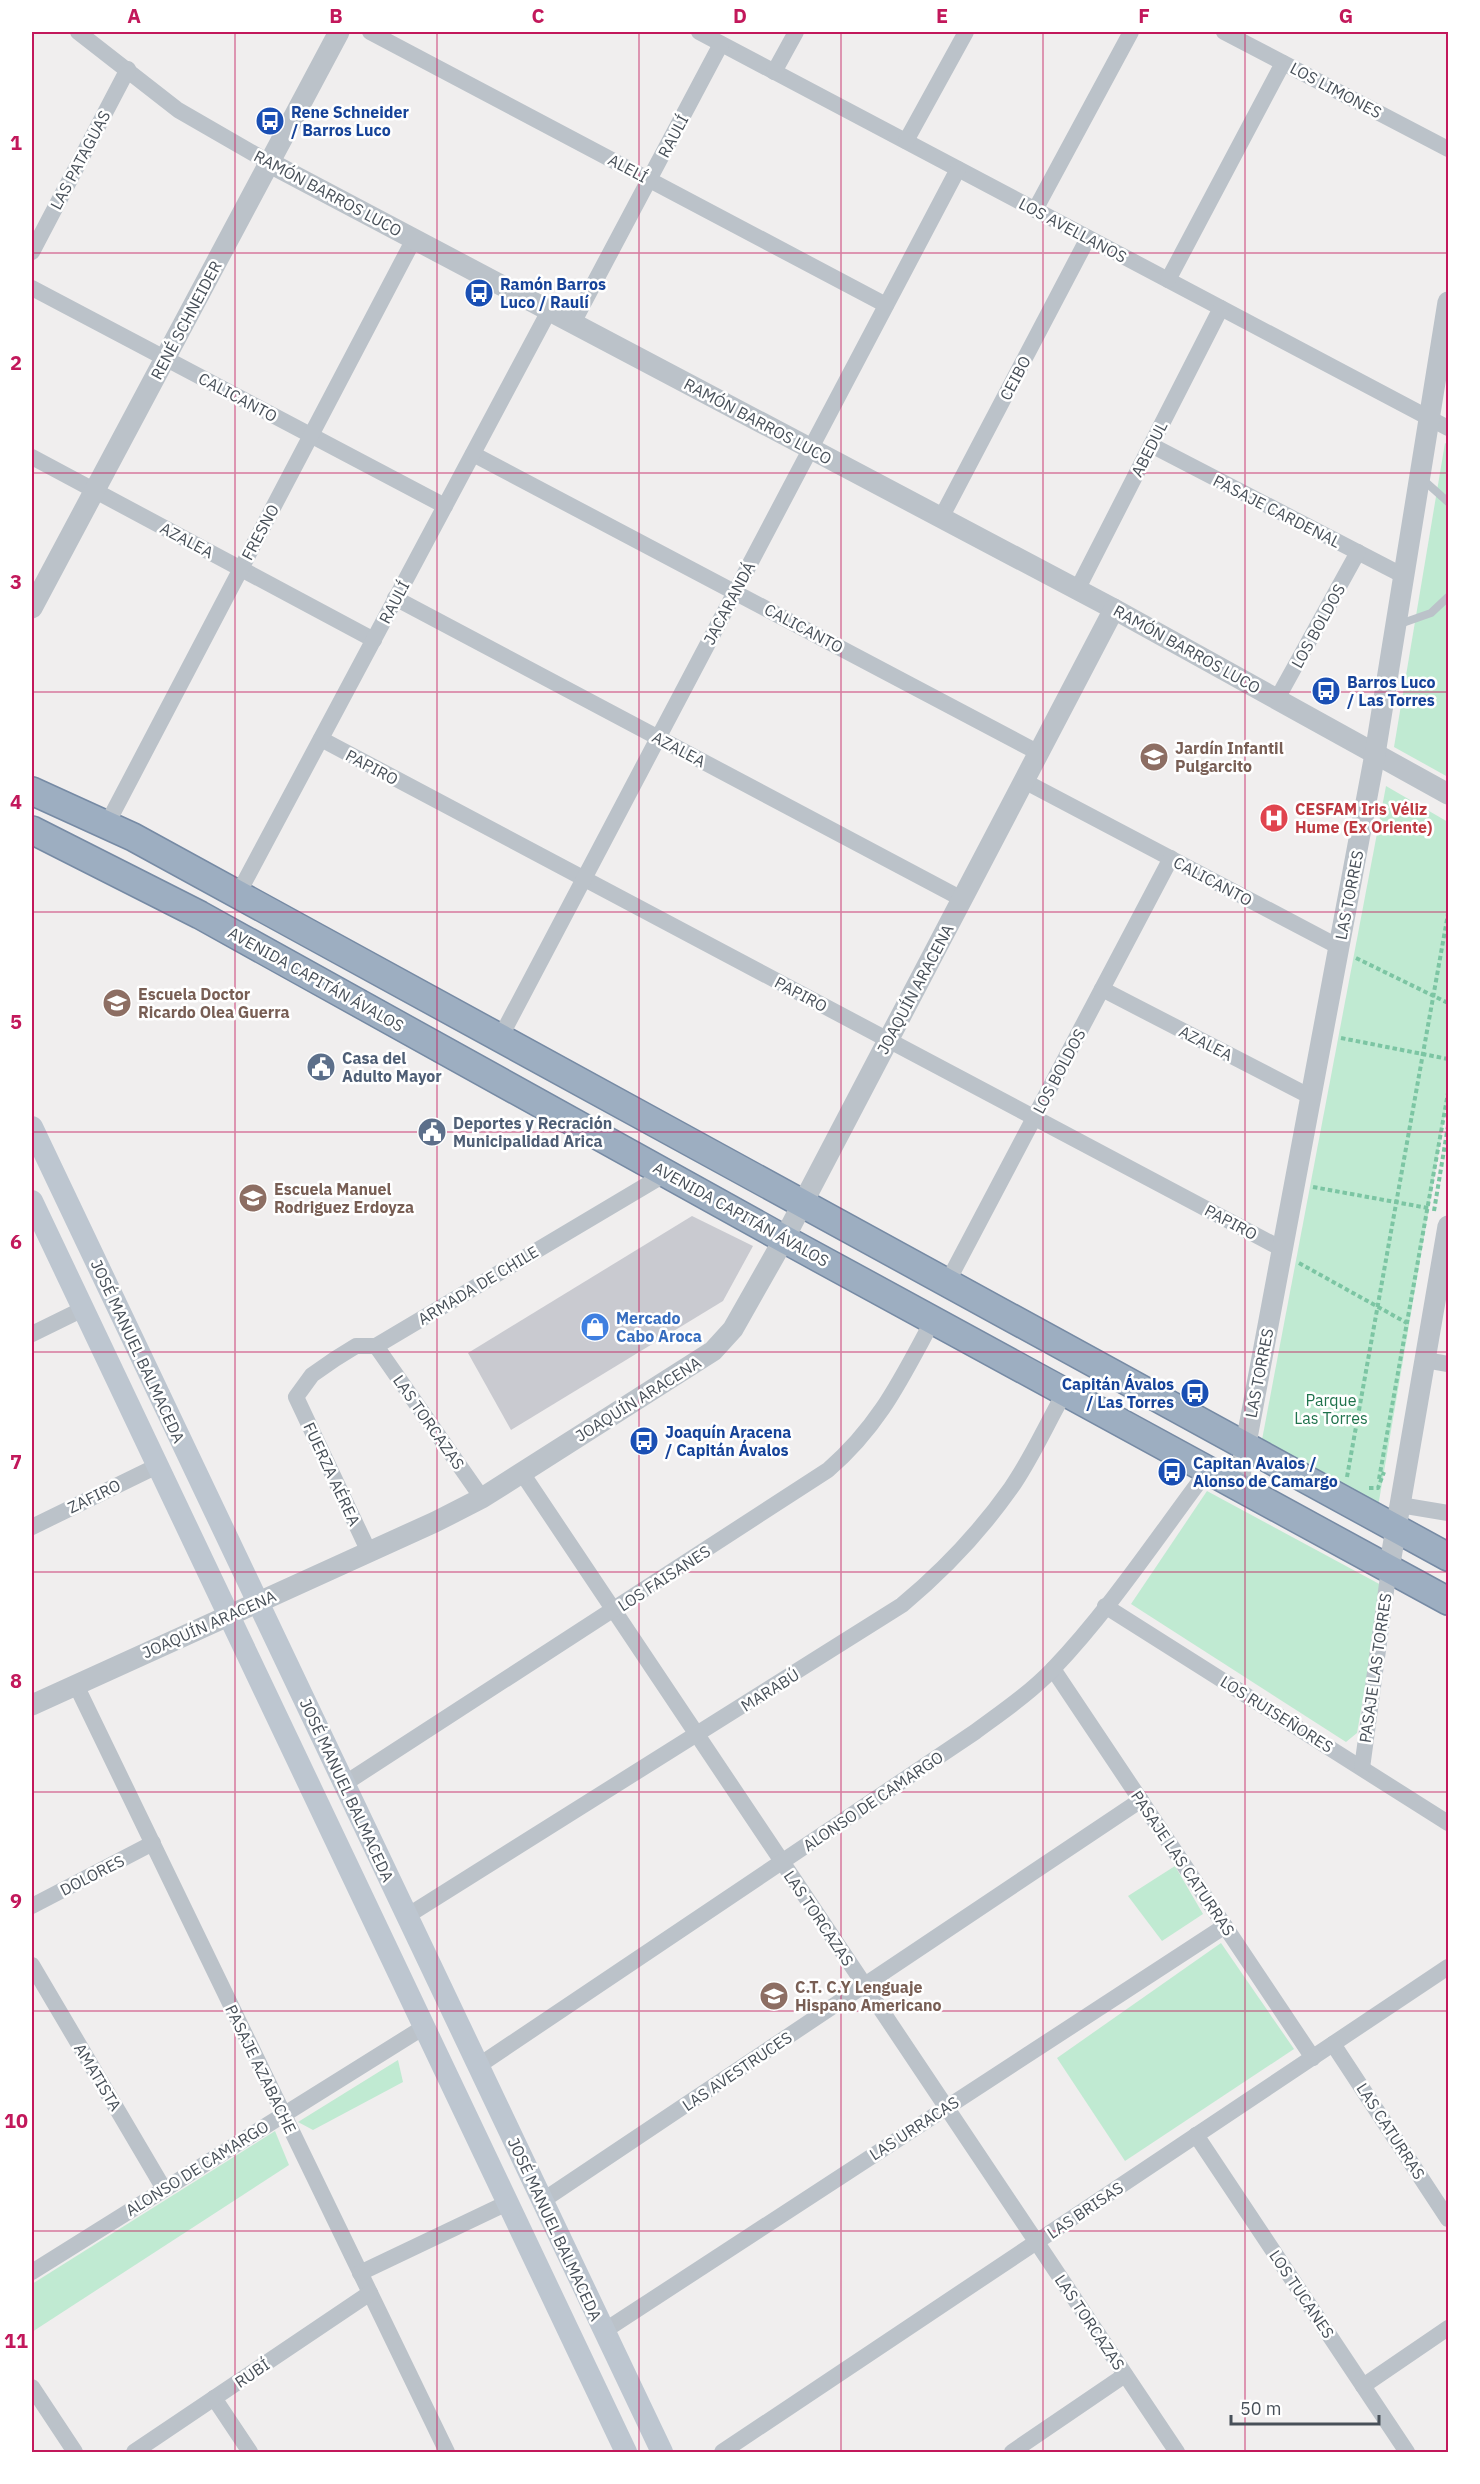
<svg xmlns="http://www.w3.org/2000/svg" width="1480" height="2484" viewBox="0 0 1480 2484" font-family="'IBM Plex Sans',sans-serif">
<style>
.green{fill:#c0ead2}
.building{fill:#c9cad0}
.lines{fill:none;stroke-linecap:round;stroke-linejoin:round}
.trunk-casing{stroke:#768aa4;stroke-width:30}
.path{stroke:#7cc5a3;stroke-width:4;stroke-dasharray:4.5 3;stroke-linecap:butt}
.service{stroke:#bbc2c9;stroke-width:8}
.minor{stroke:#bbc2c9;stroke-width:16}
.tertiary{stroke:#bbc2c9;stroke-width:21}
.secondary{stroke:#bdc6d0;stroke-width:22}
.trunk{stroke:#9daec1;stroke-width:27}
.grid{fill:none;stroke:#c2185b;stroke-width:1.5;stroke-opacity:0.55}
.labels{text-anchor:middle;stroke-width:5;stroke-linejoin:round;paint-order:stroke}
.street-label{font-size:16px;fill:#485059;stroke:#fff}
.transit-label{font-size:16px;font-weight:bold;fill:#164399;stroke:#fff;text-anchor:start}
.education-label{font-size:16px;font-weight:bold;fill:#785e54;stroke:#fff;text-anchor:start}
.health-label{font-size:16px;font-weight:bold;fill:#be3a42;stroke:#fff;text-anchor:start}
.service-label{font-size:16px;font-weight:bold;fill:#4e5e75;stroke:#fff;text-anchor:start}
.shop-label{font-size:16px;font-weight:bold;fill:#366cbe;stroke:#fff;text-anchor:start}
.park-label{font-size:16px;fill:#20734d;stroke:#fff}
.neatline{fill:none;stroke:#c2185b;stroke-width:2}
.grid-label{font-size:20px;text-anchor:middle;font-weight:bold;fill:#c2185b}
</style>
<rect width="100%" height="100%" fill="#f0eeee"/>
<g class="green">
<polygon points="1445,443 1448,445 1448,777 1394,747"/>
<polygon points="1386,786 1448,822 1448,1096 1378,1507 1261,1445"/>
<polygon points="1207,1491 1383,1586 1357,1733 1346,1742 1131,1604"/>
<polygon points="1175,1866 1203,1914 1162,1941 1128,1896"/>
<polygon points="1221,1943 1294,2049 1125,2161 1057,2058"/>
<polygon points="398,2060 403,2082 313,2130 298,2122"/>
<polygon points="275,2131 289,2165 32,2332 32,2284"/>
</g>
<polygon class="building" points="692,1216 753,1246 723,1301 511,1430 468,1353"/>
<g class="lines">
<g class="trunk-casing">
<g id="trunk">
<polyline points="32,791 133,837 1448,1557"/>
<polyline points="32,830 200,915 784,1239 1448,1601"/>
</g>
</g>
<g class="path">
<polyline points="1356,958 1448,1003"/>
<polyline points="1341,1038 1448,1059"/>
<polyline points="1313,1187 1428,1208"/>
<polyline points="1434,1211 1448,1126"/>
<polyline points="1299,1263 1407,1323"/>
<polyline points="1347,1477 1448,914"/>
<polyline points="1379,1479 1448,1093"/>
<polyline points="1369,1488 1378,1488 1384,1472"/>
</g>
<g class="service">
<polyline points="1420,477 1448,502"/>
<polyline points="1397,625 1431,613 1448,597"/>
</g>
<g class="minor">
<polyline points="78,32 178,110 270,163"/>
<polyline points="370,32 886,305"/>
<polyline points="699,32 1448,428"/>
<polyline points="1224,32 1448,149"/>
<polyline points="774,72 796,32"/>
<polyline points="906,141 966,32"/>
<polyline points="1035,210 1131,32"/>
<polyline points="32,252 128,69"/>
<polyline points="1168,280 1283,63"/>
<polyline points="32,288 445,506"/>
<polyline points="573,323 721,44"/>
<polyline points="1151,445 1404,576"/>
<polyline points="473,454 1039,753"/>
<polyline points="32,457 374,640"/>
<polyline points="941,518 1088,238"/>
<polyline points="1077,590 1221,308"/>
<polyline points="395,598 962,899"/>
<polyline points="1277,699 1358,552"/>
<polyline points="321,739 1282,1249"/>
<polyline points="1024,781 1339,947"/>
<polyline points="107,824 414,239"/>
<polyline points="238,894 549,311"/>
<polyline points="1102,989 1311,1097"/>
<polyline points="500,1038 958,169"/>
<polyline points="947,1283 1171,858"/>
<polyline points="32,1334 83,1309"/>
<polyline points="376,1346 482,1498"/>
<polyline points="1425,1360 1448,1364"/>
<polyline points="522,1473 1177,2452"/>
<polyline points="1400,1505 1448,1513"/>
<polyline points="32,1527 157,1466"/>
<polyline points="369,1552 296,1397 312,1375 335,1359 356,1346 376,1346 667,1173"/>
<polyline points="1105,1606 1448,1823"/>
<polyline points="1053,1669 1313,2058"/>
<polyline points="76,1685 447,2452"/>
<polyline points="1362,1768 1389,1569"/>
<path d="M344 1784 828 1470C880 1425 901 1379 933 1320"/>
<polyline points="32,1906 153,1843"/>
<path d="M407 1916 902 1605C944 1570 980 1532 1011 1488 1032 1458 1047 1423 1065 1392"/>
<polyline points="32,1965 164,2189"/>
<polyline points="1333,2044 1448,2219"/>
<path d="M478 2066 975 1732C1002 1712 1030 1693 1053 1669 1111 1608 1158 1536 1208 1470"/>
<polyline points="1196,2135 1407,2452"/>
<polyline points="542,2201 1141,1800"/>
<polyline points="32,2272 424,2027"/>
<polyline points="360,2273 507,2203"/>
<polyline points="604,2331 1225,1926"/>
<polyline points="1363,2386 1448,2328"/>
<polyline points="32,2387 75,2452"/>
<polyline points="214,2398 250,2452"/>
<polyline points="134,2452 370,2293"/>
<polyline points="722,2452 1448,1967"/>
<polyline points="1012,2452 1125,2375"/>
</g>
<g class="tertiary">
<polyline points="270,163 1114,609 1448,794"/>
<polyline points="32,608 339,32"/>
<polyline points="1238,1486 1375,754 1448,302"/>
<polyline points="1389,1569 1448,1226"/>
<polyline points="32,1705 435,1522 482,1498 713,1351 733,1329 784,1239 1114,609"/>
</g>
<g class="secondary">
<polyline points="32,1127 662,2452"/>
<polyline points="32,1201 626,2452"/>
</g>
<use href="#trunk" class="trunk"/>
</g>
<path class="grid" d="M235 32V2452M437 32V2452M639 32V2452M841 32V2452M1043 32V2452M1245 32V2452M32 253H1448M32 473H1448M32 692H1448M32 912H1448M32 1132H1448M32 1352H1448M32 1572H1448M32 1792H1448M32 2011H1448M32 2231H1448"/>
<defs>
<g id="bus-disc" transform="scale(1.5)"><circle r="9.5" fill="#1a4fb4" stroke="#fff"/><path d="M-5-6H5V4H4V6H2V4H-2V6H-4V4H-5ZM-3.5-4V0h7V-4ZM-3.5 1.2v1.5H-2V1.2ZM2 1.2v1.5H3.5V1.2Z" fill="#fff"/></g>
<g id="school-disc" transform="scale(1.5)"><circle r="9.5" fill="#8d6e63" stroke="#fff"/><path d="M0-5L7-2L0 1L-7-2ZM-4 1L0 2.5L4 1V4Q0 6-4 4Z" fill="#fff"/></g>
<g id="hospital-disc" transform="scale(1.5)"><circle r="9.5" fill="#e0444e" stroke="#fff"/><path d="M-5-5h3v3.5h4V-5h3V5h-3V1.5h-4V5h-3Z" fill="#fff"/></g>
<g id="civic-disc" transform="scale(1.5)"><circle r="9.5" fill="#5c6f8a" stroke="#fff"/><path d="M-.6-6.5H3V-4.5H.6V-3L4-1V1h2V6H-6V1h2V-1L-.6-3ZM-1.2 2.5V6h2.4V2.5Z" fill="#fff"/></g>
<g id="shop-disc" transform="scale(1.5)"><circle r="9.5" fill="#3f7fe0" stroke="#fff"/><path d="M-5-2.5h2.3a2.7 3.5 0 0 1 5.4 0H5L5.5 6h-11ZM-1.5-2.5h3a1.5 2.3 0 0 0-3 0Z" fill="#fff"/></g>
</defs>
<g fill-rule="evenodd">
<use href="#bus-disc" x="270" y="121"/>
<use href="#bus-disc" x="479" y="293"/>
<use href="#bus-disc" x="1326" y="691"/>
<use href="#school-disc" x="1154" y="757"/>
<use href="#hospital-disc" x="1274" y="818"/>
<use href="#school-disc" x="117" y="1003"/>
<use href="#civic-disc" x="321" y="1067"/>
<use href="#civic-disc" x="432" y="1132"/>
<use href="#school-disc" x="253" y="1198"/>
<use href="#shop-disc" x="595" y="1327"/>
<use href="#bus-disc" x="1195" y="1393"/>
<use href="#bus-disc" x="644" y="1441"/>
<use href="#bus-disc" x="1172" y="1472"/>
<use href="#school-disc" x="774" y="1996"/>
</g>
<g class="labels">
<g class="street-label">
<text transform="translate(1336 90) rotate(28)" y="6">LOS LIMONES</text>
<text transform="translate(673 136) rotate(-62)" y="6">RAULÍ</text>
<text transform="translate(80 160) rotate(-62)" y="6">LAS PATAGUAS</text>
<text transform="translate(628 168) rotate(28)" y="6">ALELÍ</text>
<text transform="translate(328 193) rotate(28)" y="6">RAMÓN BARROS LUCO</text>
<text transform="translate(1073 230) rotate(28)" y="6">LOS AVELLANOS</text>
<text transform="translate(186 320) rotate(-62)" y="6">RENÉ SCHNEIDER</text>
<text transform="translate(1015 378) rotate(-62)" y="6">CEIBO</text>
<text transform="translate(238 397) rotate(28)" y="6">CALICANTO</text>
<text transform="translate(758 421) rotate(28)" y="6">RAMÓN BARROS LUCO</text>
<text transform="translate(1149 449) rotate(-63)" y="6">ABEDUL</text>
<text transform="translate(1277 511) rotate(27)" y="6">PASAJE CARDENAL</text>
<text transform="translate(260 532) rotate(-62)" y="6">FRESNO</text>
<text transform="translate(187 540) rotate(28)" y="6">AZALEA</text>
<text transform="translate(394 602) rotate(-62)" y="6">RAULÍ</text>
<text transform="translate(729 603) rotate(-62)" y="6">JACARANDÁ</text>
<text transform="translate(1318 626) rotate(-61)" y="6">LOS BOLDOS</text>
<text transform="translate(804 628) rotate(28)" y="6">CALICANTO</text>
<text transform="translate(1187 649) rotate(29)" y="6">RAMÓN BARROS LUCO</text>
<text transform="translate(679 749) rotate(28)" y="6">AZALEA</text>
<text transform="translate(372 767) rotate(28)" y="6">PAPIRO</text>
<text transform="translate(1213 881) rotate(28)" y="6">CALICANTO</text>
<text transform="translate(1349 895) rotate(-79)" y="6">LAS TORRES</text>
<text transform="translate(316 979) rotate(29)" y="6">AVENIDA CAPITÁN ÁVALOS</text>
<text transform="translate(915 989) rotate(-62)" y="6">JOAQUÍN ARACENA</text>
<text transform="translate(801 994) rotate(28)" y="6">PAPIRO</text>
<text transform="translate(1206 1043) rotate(27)" y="6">AZALEA</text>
<text transform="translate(1059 1071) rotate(-62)" y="6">LOS BOLDOS</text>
<text transform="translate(741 1214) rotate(29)" y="6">AVENIDA CAPITÁN ÁVALOS</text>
<text transform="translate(1231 1222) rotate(28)" y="6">PAPIRO</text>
<text transform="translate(478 1285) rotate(-31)" y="6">ARMADA DE CHILE</text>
<text transform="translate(138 1351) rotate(65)" y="6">JOSÉ MANUEL BALMACEDA</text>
<text transform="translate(1259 1373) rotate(-79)" y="6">LAS TORRES</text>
<text transform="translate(638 1399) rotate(-32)" y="6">JOAQUÍN ARACENA</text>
<text transform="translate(429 1422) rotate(55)" y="6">LAS TORCAZAS</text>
<text transform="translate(332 1474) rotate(65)" y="6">FUERZA AÉREA</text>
<text transform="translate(94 1496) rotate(-26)" y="6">ZAFIRO</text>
<text transform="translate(664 1578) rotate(-33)" y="6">LOS FAISANES</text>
<text transform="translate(209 1624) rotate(-24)" y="6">JOAQUÍN ARACENA</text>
<text transform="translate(1375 1668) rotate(-82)" y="6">PASAJE LAS TORRES</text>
<text transform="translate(770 1690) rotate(-32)" y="6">MARABÚ</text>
<text transform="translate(1277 1714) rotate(32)" y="6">LOS RUISEÑORES</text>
<text transform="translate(347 1790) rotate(65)" y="6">JOSÉ MANUEL BALMACEDA</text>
<text transform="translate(873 1801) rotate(-34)" y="6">ALONSO DE CAMARGO</text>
<text transform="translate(1183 1863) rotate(56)" y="6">PASAJE LAS CATURRAS</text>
<text transform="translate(92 1875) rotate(-27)" y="6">DOLORES</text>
<text transform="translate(819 1918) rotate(56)" y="6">LAS TORCAZAS</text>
<text transform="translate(261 2069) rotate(64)" y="6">PASAJE AZABACHE</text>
<text transform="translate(737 2071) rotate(-34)" y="6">LAS AVESTRUCES</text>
<text transform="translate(98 2077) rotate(59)" y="6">AMATISTA</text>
<text transform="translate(914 2128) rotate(-33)" y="6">LAS URRACAS</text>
<text transform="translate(1391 2131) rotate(57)" y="6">LAS CATURRAS</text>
<text transform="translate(197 2168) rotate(-32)" y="6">ALONSO DE CAMARGO</text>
<text transform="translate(1085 2210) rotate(-34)" y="6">LAS BRISAS</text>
<text transform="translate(555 2229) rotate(65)" y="6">JOSÉ MANUEL BALMACEDA</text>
<text transform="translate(1302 2294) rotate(56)" y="6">LOS TUCANES</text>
<text transform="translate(1090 2322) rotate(56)" y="6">LAS TORCAZAS</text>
<text transform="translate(252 2373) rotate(-34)" y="6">RUBÍ</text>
</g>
<g class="transit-label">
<text x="291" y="118">Rene Schneider<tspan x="291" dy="18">/ Barros Luco</tspan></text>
<text x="500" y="290">Ramón Barros<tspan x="500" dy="18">Luco / Raulí</tspan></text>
<text x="1347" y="688">Barros Luco<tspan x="1347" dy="18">/ Las Torres</tspan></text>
<text x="1174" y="1390" text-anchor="end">Capitán Ávalos<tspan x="1174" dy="18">/ Las Torres</tspan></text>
<text x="665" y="1438">Joaquín Aracena<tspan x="665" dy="18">/ Capitán Ávalos</tspan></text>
<text x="1193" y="1469">Capitan Avalos /<tspan x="1193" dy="18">Alonso de Camargo</tspan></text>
</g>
<g class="education-label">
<text x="1175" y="754">Jardín Infantil<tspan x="1175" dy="18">Pulgarcito</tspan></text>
<text x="138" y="1000">Escuela Doctor<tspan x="138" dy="18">Ricardo Olea Guerra</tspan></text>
<text x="274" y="1195">Escuela Manuel<tspan x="274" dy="18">Rodriguez Erdoyza</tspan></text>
<text x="795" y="1993">C.T. C.Y Lenguaje<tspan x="795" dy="18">Hispano Americano</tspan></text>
</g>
<g class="health-label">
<text x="1295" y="815">CESFAM Iris Véliz<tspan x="1295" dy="18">Hume (Ex Oriente)</tspan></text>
</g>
<g class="service-label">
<text x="342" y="1064">Casa del<tspan x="342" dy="18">Adulto Mayor</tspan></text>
<text x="453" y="1129">Deportes y Recración<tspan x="453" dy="18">Municipalidad Arica</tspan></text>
</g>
<g class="shop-label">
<text x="616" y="1324">Mercado<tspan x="616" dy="18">Cabo Aroca</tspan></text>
</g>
<g class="park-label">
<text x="1331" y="1406">Parque<tspan x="1331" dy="18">Las Torres</tspan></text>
</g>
</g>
<rect width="1480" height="2484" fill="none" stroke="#ffffff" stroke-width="66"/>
<path d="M1231 2415v9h148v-9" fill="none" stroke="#485059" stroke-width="3"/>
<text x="1240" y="2415" font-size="18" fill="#485059" stroke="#ffffff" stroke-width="4.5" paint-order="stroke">50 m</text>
<rect x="33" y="33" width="1414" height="2418" class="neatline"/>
<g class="grid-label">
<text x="134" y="23">A</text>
<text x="336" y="23">B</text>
<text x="538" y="23">C</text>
<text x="740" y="23">D</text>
<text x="942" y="23">E</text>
<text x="1144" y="23">F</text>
<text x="1346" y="23">G</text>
<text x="16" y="150">1</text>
<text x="16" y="370">2</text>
<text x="16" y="589">3</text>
<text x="16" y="809">4</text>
<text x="16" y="1029">5</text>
<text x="16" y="1249">6</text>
<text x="16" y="1469">7</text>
<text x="16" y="1688">8</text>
<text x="16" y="1908">9</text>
<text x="16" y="2128">10</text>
<text x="16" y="2348">11</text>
</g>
</svg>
